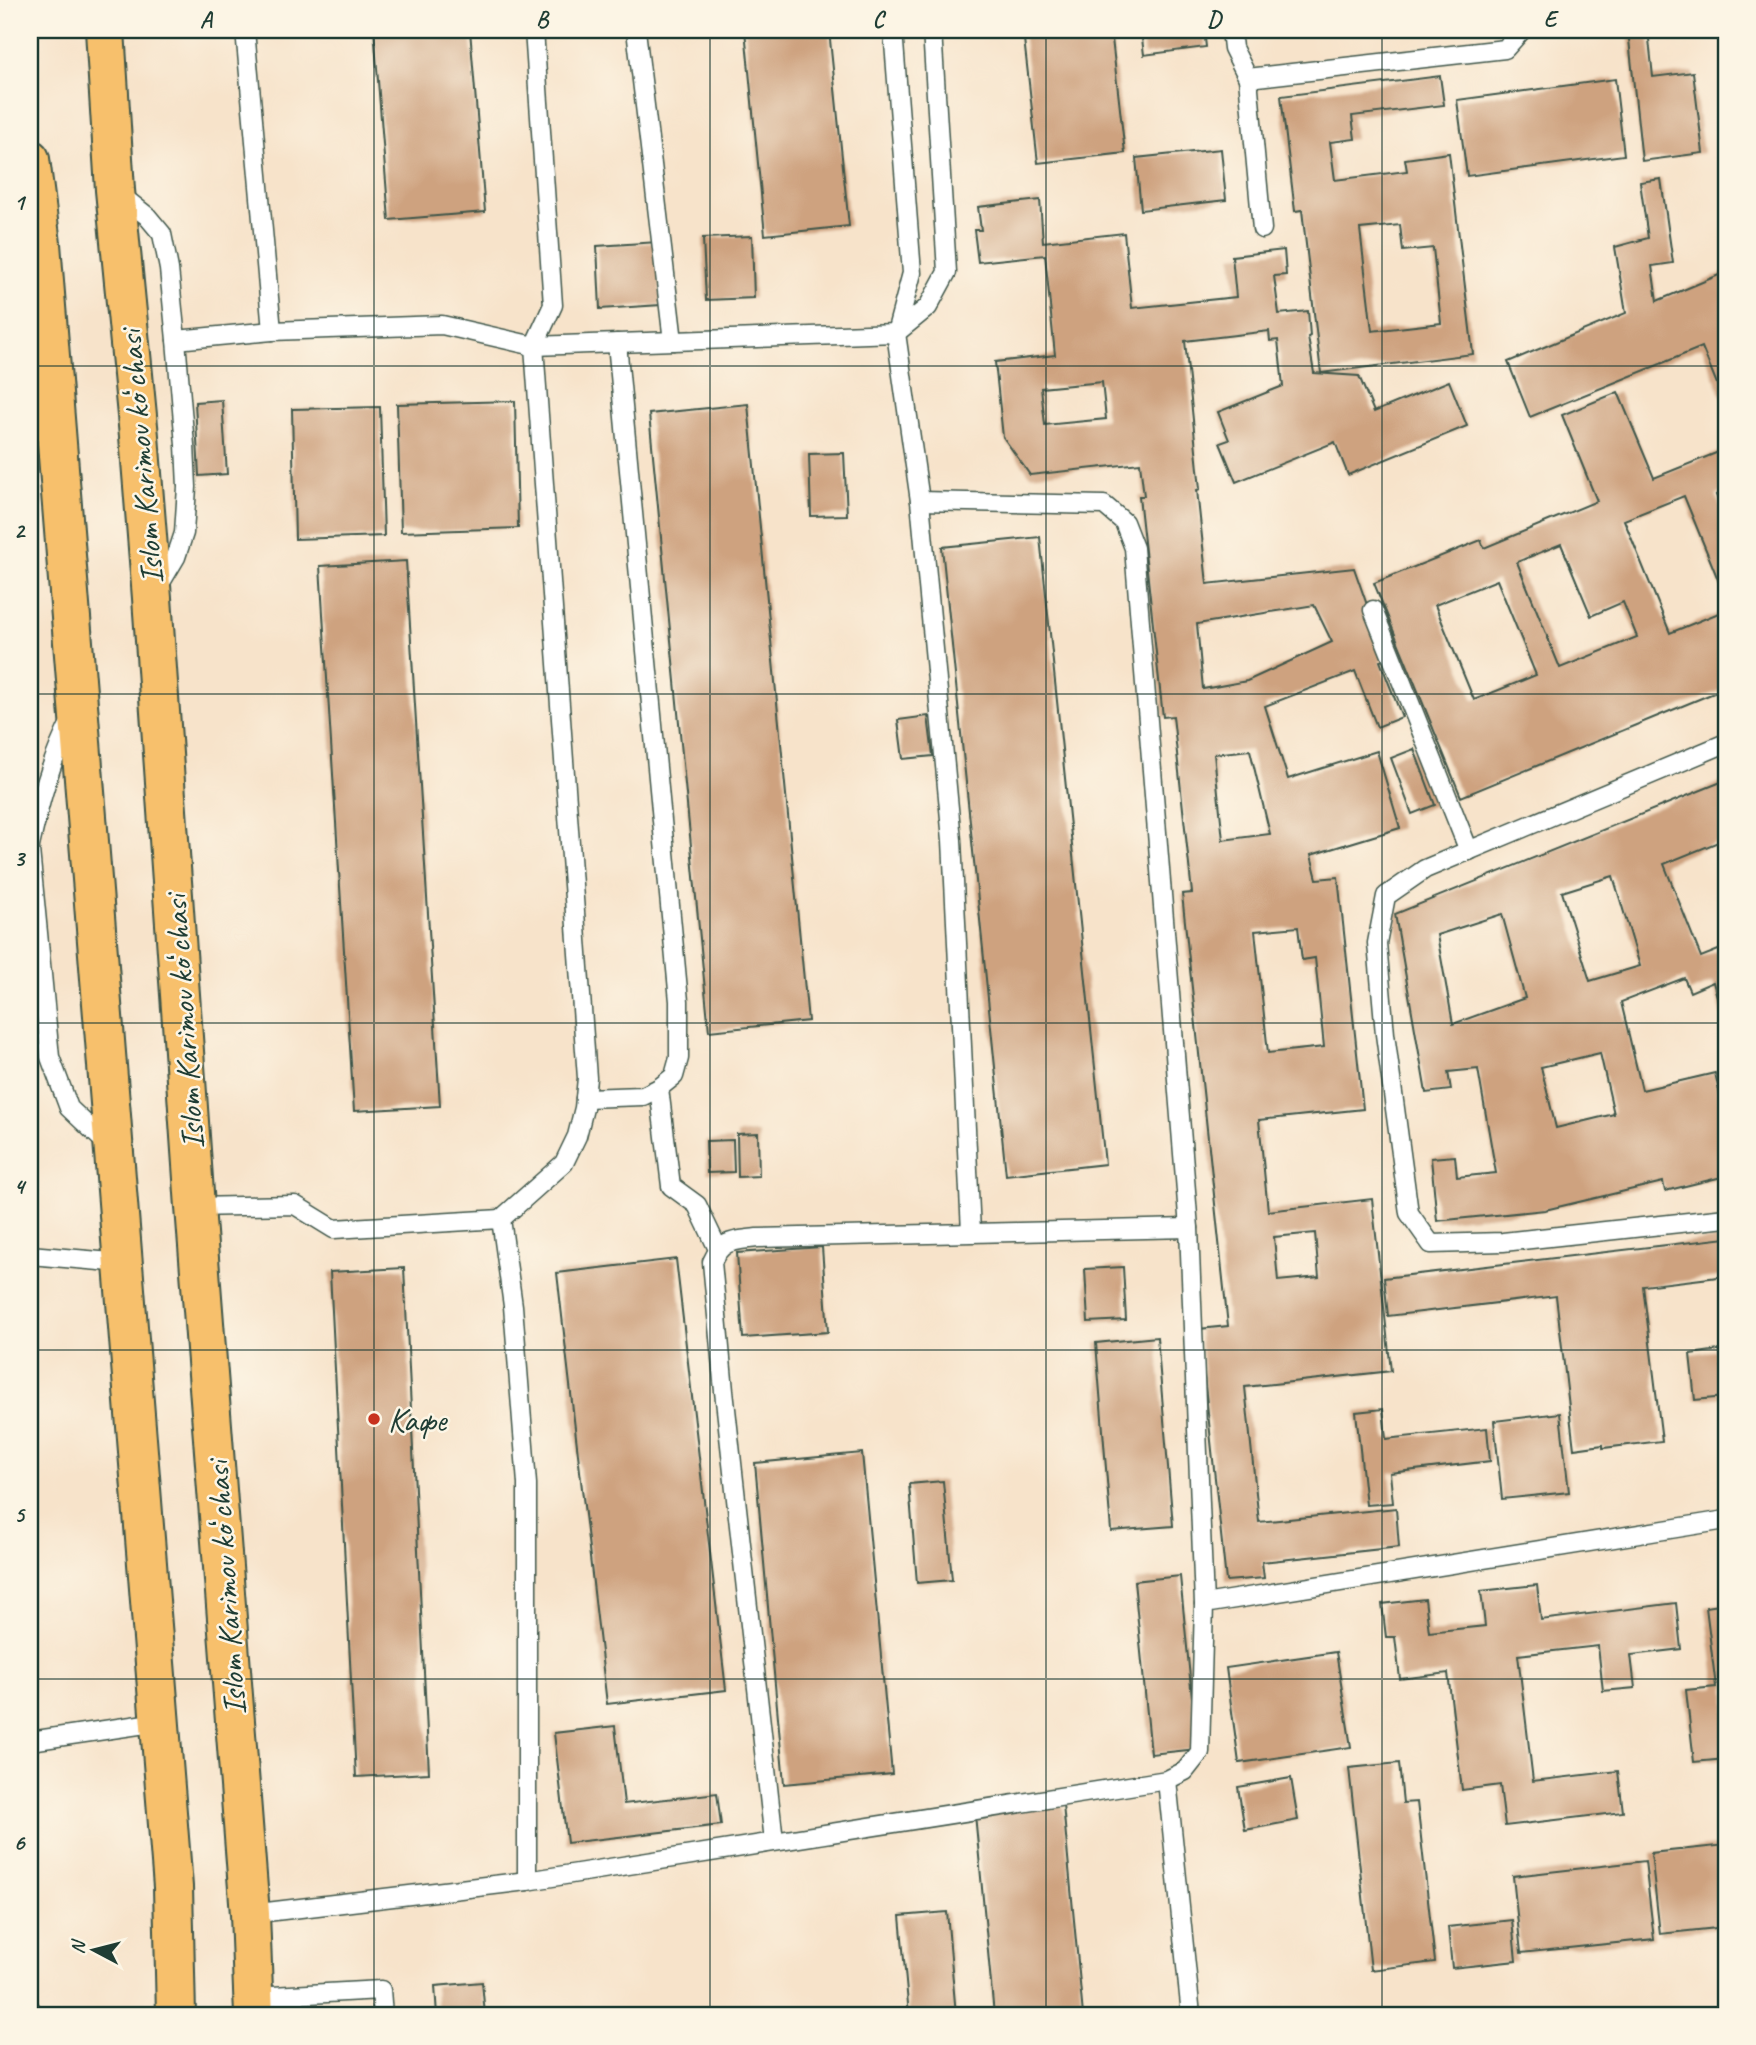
<svg xmlns="http://www.w3.org/2000/svg" width="1756" height="2045" viewBox="0 0 1756 2045" font-family="Caveat,sans-serif">
<style>
.building{fill:#cea27f;fill-rule:evenodd}
.lines{fill:none;stroke-linecap:round;stroke-linejoin:round}
.service-casing{stroke:#3f564a;stroke-width:21}
.primary-casing{stroke:#3f564a;stroke-width:42}
.service{stroke:#fff;stroke-width:18}
.primary{stroke:#f7c06c;stroke-width:38}
.grid{fill:none;stroke:#1f3d34;stroke-width:2;stroke-opacity:0.55}
.poi-dot{fill:#c8321e;stroke:#fcf5e5;stroke-width:2.5}
.labels{text-anchor:middle;stroke-width:5;stroke-linejoin:round;paint-order:stroke}
.street-label{font-size:33px;fill:#1f3d34;stroke:#fcf5e5}
.poi-label{font-size:33px;fill:#1f3d34;stroke:#fcf5e5;text-anchor:start}
.neatline{fill:none;stroke:#1f3d34;stroke-width:2.5}
.grid-label{font-size:23px;text-anchor:middle;font-weight:bold;fill:#1f3d34}
</style>
<rect width="100%" height="100%" fill="#fcf5e5"/>
<filter id="ink" filterUnits="userSpaceOnUse"><feTurbulence type="fractalNoise" baseFrequency=".0143" numOctaves="2"/><feDisplacementMap in="SourceGraphic" scale="14" xChannelSelector="R" yChannelSelector="G"/><feConvolveMatrix kernelMatrix="1 2 1 2 8 2 1 2 1" color-interpolation-filters="sRGB"/></filter>
<filter id="wash" filterUnits="userSpaceOnUse"><feTurbulence type="fractalNoise" baseFrequency=".00686" numOctaves="4" result="noise"/><feDisplacementMap in="SourceGraphic" scale="28" xChannelSelector="R" yChannelSelector="G"/><feGaussianBlur stdDeviation="1.57" result="paint"/><feColorMatrix in="noise" values="0 0 0 0 0 0 0 0 0 0 0 0 0 0 0 0 0 1.4 0 .05"/><feComposite in="paint" operator="in"/></filter>
<g filter="url(#wash)">
<rect width="100%" height="100%" fill="#f7e3ca"/>
<g id="blocks">
<g class="building">
<polygon points="374,30 470,30 485,212 389,220"/>
<polygon points="745,30 829,30 849,226 765,235"/>
<polygon points="1023,30 1111,30 1125,153 1038,163"/>
<polygon points="1141,30 1204,30 1206,47 1144,55"/>
<polygon points="1628,30 1648,30 1653,77 1693,72 1703,153 1642,161"/>
<path d="M1440 76 1444 105 1352 116 1355 139 1330 142 1335 180 1407 171 1405 159 1449 153 1473 354 1321 373 1302 210 1295 211 1281 96ZM1400 225 1403 251 1433 248 1441 323 1372 331 1360 229Z"/>
<polygon points="1615,79 1624,155 1467,176 1457,100"/>
<polygon points="1221,149 1226,200 1141,210 1136,158"/>
<polygon points="1661,179 1673,263 1652,266 1657,301 1726,272 1726,406 1702,347 1530,417 1508,362 1626,313 1615,247 1648,238 1640,182"/>
<path d="M1040 200 1043 242 1124 233 1132 308 1236 297 1232 256 1284 250 1286 275 1274 276 1279 314 1308 311 1310 336 1308 337 1314 373 1359 376 1374 412 1449 381 1467 426 1348 475 1335 442 1236 482 1220 443 1229 440 1218 412 1283 386 1278 340 1270 341 1269 331 1185 341 1200 489 1197 490 1207 584 1354 568 1386 659 1380 661 1402 717 1377 727 1355 671 1265 706 1288 779 1377 751 1400 828 1311 855 1317 879 1338 877 1363 1109 1259 1120 1268 1211 1372 1199 1391 1371 1245 1387 1259 1522 1396 1508 1399 1547 1262 1562 1264 1578 1226 1581 1199 1329 1228 1326 1182 894 1192 893 1173 716 1163 717 1139 496H1144L1140 463 1030 475 1003 437 995 362 1055 355 1045 255 978 262 974 230H981L978 207ZM1102 382 1106 419 1045 425 1041 388ZM1314 605 1332 642 1247 681 1203 689 1197 624ZM1250 750 1270 834 1223 840 1214 754ZM1298 927 1302 960 1315 958 1324 1047 1268 1053 1255 931ZM1315 1233 1319 1277 1278 1281 1274 1237Z"/>
<polygon points="752,236 754,298 706,300 703,238"/>
<polygon points="658,242 661,305 600,309 597,246"/>
<path d="M1618 392 1654 478 1726 449V490L1716 495 1726 519V599L1684 496 1624 520 1670 633 1726 610V688L1461 797 1374 583 1481 540 1484 548 1597 501 1562 415ZM1561 544 1591 616 1623 602 1637 637 1560 668 1517 562ZM1497 580 1536 675 1474 700 1435 605Z"/>
<polygon points="222,400 227,474 199,476 195,402"/>
<polygon points="515,401 518,528 401,532 397,404"/>
<polygon points="748,404 808,1021 709,1031 649,414"/>
<polygon points="380,407 384,536 295,539 292,409"/>
<polygon points="844,453 847,515 811,516 809,454"/>
<polygon points="1040,537 1105,1164 1006,1175 942,547"/>
<polygon points="406,561 440,1106 354,1111 320,566"/>
<polygon points="928,716 933,756 903,759 898,720"/>
<polygon points="1414,749 1435,805 1412,814 1391,758"/>
<path d="M1726 780V848L1723 840 1664 864 1701 957 1726 947V1030L1713 982 1690 992 1684 978 1621 1002 1642 1090 1715 1073 1726 1121V1176L1665 1191 1663 1182 1545 1210 1437 1221 1431 1158 1455 1156 1457 1177 1496 1173 1478 1069 1448 1072 1451 1090 1426 1093 1395 914ZM1613 876 1640 966 1590 981 1562 892ZM1502 914 1525 998 1453 1024 1437 935ZM1600 1053 1614 1114 1556 1128 1541 1067Z"/>
<polygon points="758,1133 759,1176 738,1177 737,1134"/>
<polygon points="733,1140 734,1172 707,1173 706,1141"/>
<polygon points="1726,1238 1726,1276 1643,1286 1662,1441 1603,1448 1603,1445 1574,1449 1556,1296 1388,1316 1384,1278"/>
<polygon points="822,1247 828,1332 743,1338 737,1253"/>
<polygon points="676,1259 726,1690 607,1704 557,1273"/>
<polygon points="1123,1267 1126,1320 1088,1322 1085,1269"/>
<polygon points="404,1268 429,1773 356,1777 330,1272"/>
<polygon points="1157,1337 1173,1526 1111,1531 1096,1343"/>
<polygon points="1720,1350 1725,1397 1695,1400 1690,1354"/>
<polygon points="1383,1409 1386,1439 1487,1428 1490,1461 1390,1473 1393,1503 1366,1505 1356,1412"/>
<polygon points="1560,1413 1569,1492 1502,1499 1494,1421"/>
<polygon points="862,1453 892,1774 784,1784 755,1463"/>
<polygon points="943,1481 952,1580 917,1583 909,1484"/>
<polygon points="1180,1576 1197,1749 1151,1754 1134,1581"/>
<polygon points="1537,1585 1541,1620 1676,1603 1681,1649 1631,1655 1635,1688 1603,1691 1598,1646 1518,1655 1533,1781 1618,1771 1623,1812 1505,1826 1500,1785 1462,1790 1448,1673 1400,1679 1395,1637 1386,1637 1382,1604 1425,1599 1429,1632 1485,1626 1481,1591"/>
<polygon points="1726,1604 1726,1759 1694,1762 1686,1690 1716,1687 1706,1607"/>
<polygon points="1336,1652 1351,1747 1239,1763 1226,1668"/>
<polygon points="615,1726 624,1804 717,1793 721,1825 567,1843 554,1733"/>
<polygon points="1399,1763 1403,1803 1417,1802 1435,1962 1371,1970 1349,1768"/>
<polygon points="1291,1778 1298,1820 1245,1830 1238,1787"/>
<polygon points="1063,1805 1083,2015 994,2015 975,1814"/>
<polygon points="1726,1845 1726,1927 1660,1934 1651,1853"/>
<polygon points="1645,1861 1654,1939 1521,1953 1513,1876"/>
<polygon points="947,1912 956,2015 909,2015 900,1916"/>
<polygon points="1512,1920 1516,1961 1452,1968 1448,1927"/>
<polygon points="482,1982 485,2015 437,2015 435,1986"/>
</g>
</g>
</g>
<g filter="url(#ink)">
<use href="#blocks" fill-opacity="0" stroke="#3f564a" stroke-width="2"/>
<g class="lines">
<g class="service-casing">
<g id="service">
<polyline points="245,30 272,331"/>
<polyline points="636,30 673,341"/>
<polyline points="893,30 912,273 896,333 920,501 952,840 971,1232"/>
<polyline points="1231,30 1233,48 1248,78"/>
<polyline points="118,193 147,216 162,234 169,269 176,340 185,445 187,487 184,533 176,557 157,589"/>
<polyline points="1262,229 1248,78 1505,49 1522,30"/>
<polyline points="176,340 272,331 442,325 534,346 896,333 928,307 947,272 932,30"/>
<polyline points="920,501 1104,505 1124,522 1134,548 1189,1228"/>
<polyline points="1373,610 1469,851"/>
<polyline points="1726,743 1425,869 1386,896 1377,943 1385,1034 1409,1213 1431,1244 1503,1242 1726,1218"/>
<path d="M30 846C40 800 51 759 73 717"/>
<polyline points="30,850 50,1057 69,1108 109,1146"/>
<polyline points="659,1088 671,1186 697,1205 718,1249"/>
<polyline points="585,1098 643,1096 659,1088 674,1076 679,1058 679,1001 617,343"/>
<polyline points="195,1207 295,1205 334,1229 501,1219"/>
<polyline points="30,1255 123,1263"/>
<polyline points="30,1741 159,1722"/>
<polyline points="1167,1780 1191,2015"/>
<path d="M774 1841 724 1391 712 1262C722 1239 734 1241 757 1238L1189 1228 1204 1604 1726 1520"/>
<polyline points="527,1881 527,1484 513,1306 501,1219 564,1163 577,1136 584,1108 587,1078 534,346 553,305 534,30"/>
<polyline points="250,1914 527,1881 1167,1780 1185,1771 1200,1752 1204,1604"/>
<polyline points="254,1997 381,1990 383,2015"/>
<polyline points="30,2008 30,2015"/>
</g>
</g>
<g class="primary-casing">
<g id="primary">
<polyline points="105,30 115,190 139,436 152,598 195,1207 250,1914 254,2015"/>
<polyline points="30,159 41,244 173,1887 176,2015"/>
</g>
</g>
<use href="#service" class="service"/>
<use href="#primary" class="primary"/>
</g>
</g>
<path class="grid" d="M374 30V2015M710 30V2015M1046 30V2015M1382 30V2015M30 366H1726M30 694H1726M30 1023H1726M30 1350H1726M30 1679H1726"/>
<circle class="poi-dot" cx="374" cy="1419" r="7"/>
<g class="labels">
<g class="street-label">
<text transform="translate(140 457) rotate(-95)" y="12">Islom Karimov koʻchasi</text>
<text transform="translate(183 1022) rotate(-94)" y="12">Islom Karimov koʻchasi</text>
<text transform="translate(225 1588) rotate(-94)" y="12">Islom Karimov koʻchasi</text>
</g>
<g class="poi-label">
<text x="388" y="1431">Кафе</text>
</g>
</g>
<rect width="1756" height="2045" fill="none" stroke="#fcf5e5" stroke-width="77"/>
<g transform="translate(94 1950) rotate(277)" stroke="#fcf5e5" stroke-width="5" paint-order="stroke">
<path d="M0-5L12 26L0 18L-12 26Z" fill="#1f3d34"/>
<text y="-10" font-size="19" font-weight="bold" text-anchor="middle" fill="#1f3d34">N</text>
</g>
<rect x="38" y="38" width="1680" height="1969" class="neatline"/>
<g class="grid-label">
<text x="206" y="27">A</text>
<text x="542" y="27">B</text>
<text x="878" y="27">C</text>
<text x="1214" y="27">D</text>
<text x="1550" y="27">E</text>
<text x="19" y="210">1</text>
<text x="19" y="538">2</text>
<text x="19" y="866">3</text>
<text x="19" y="1194">4</text>
<text x="19" y="1522">5</text>
<text x="19" y="1850">6</text>
</g>
</svg>
